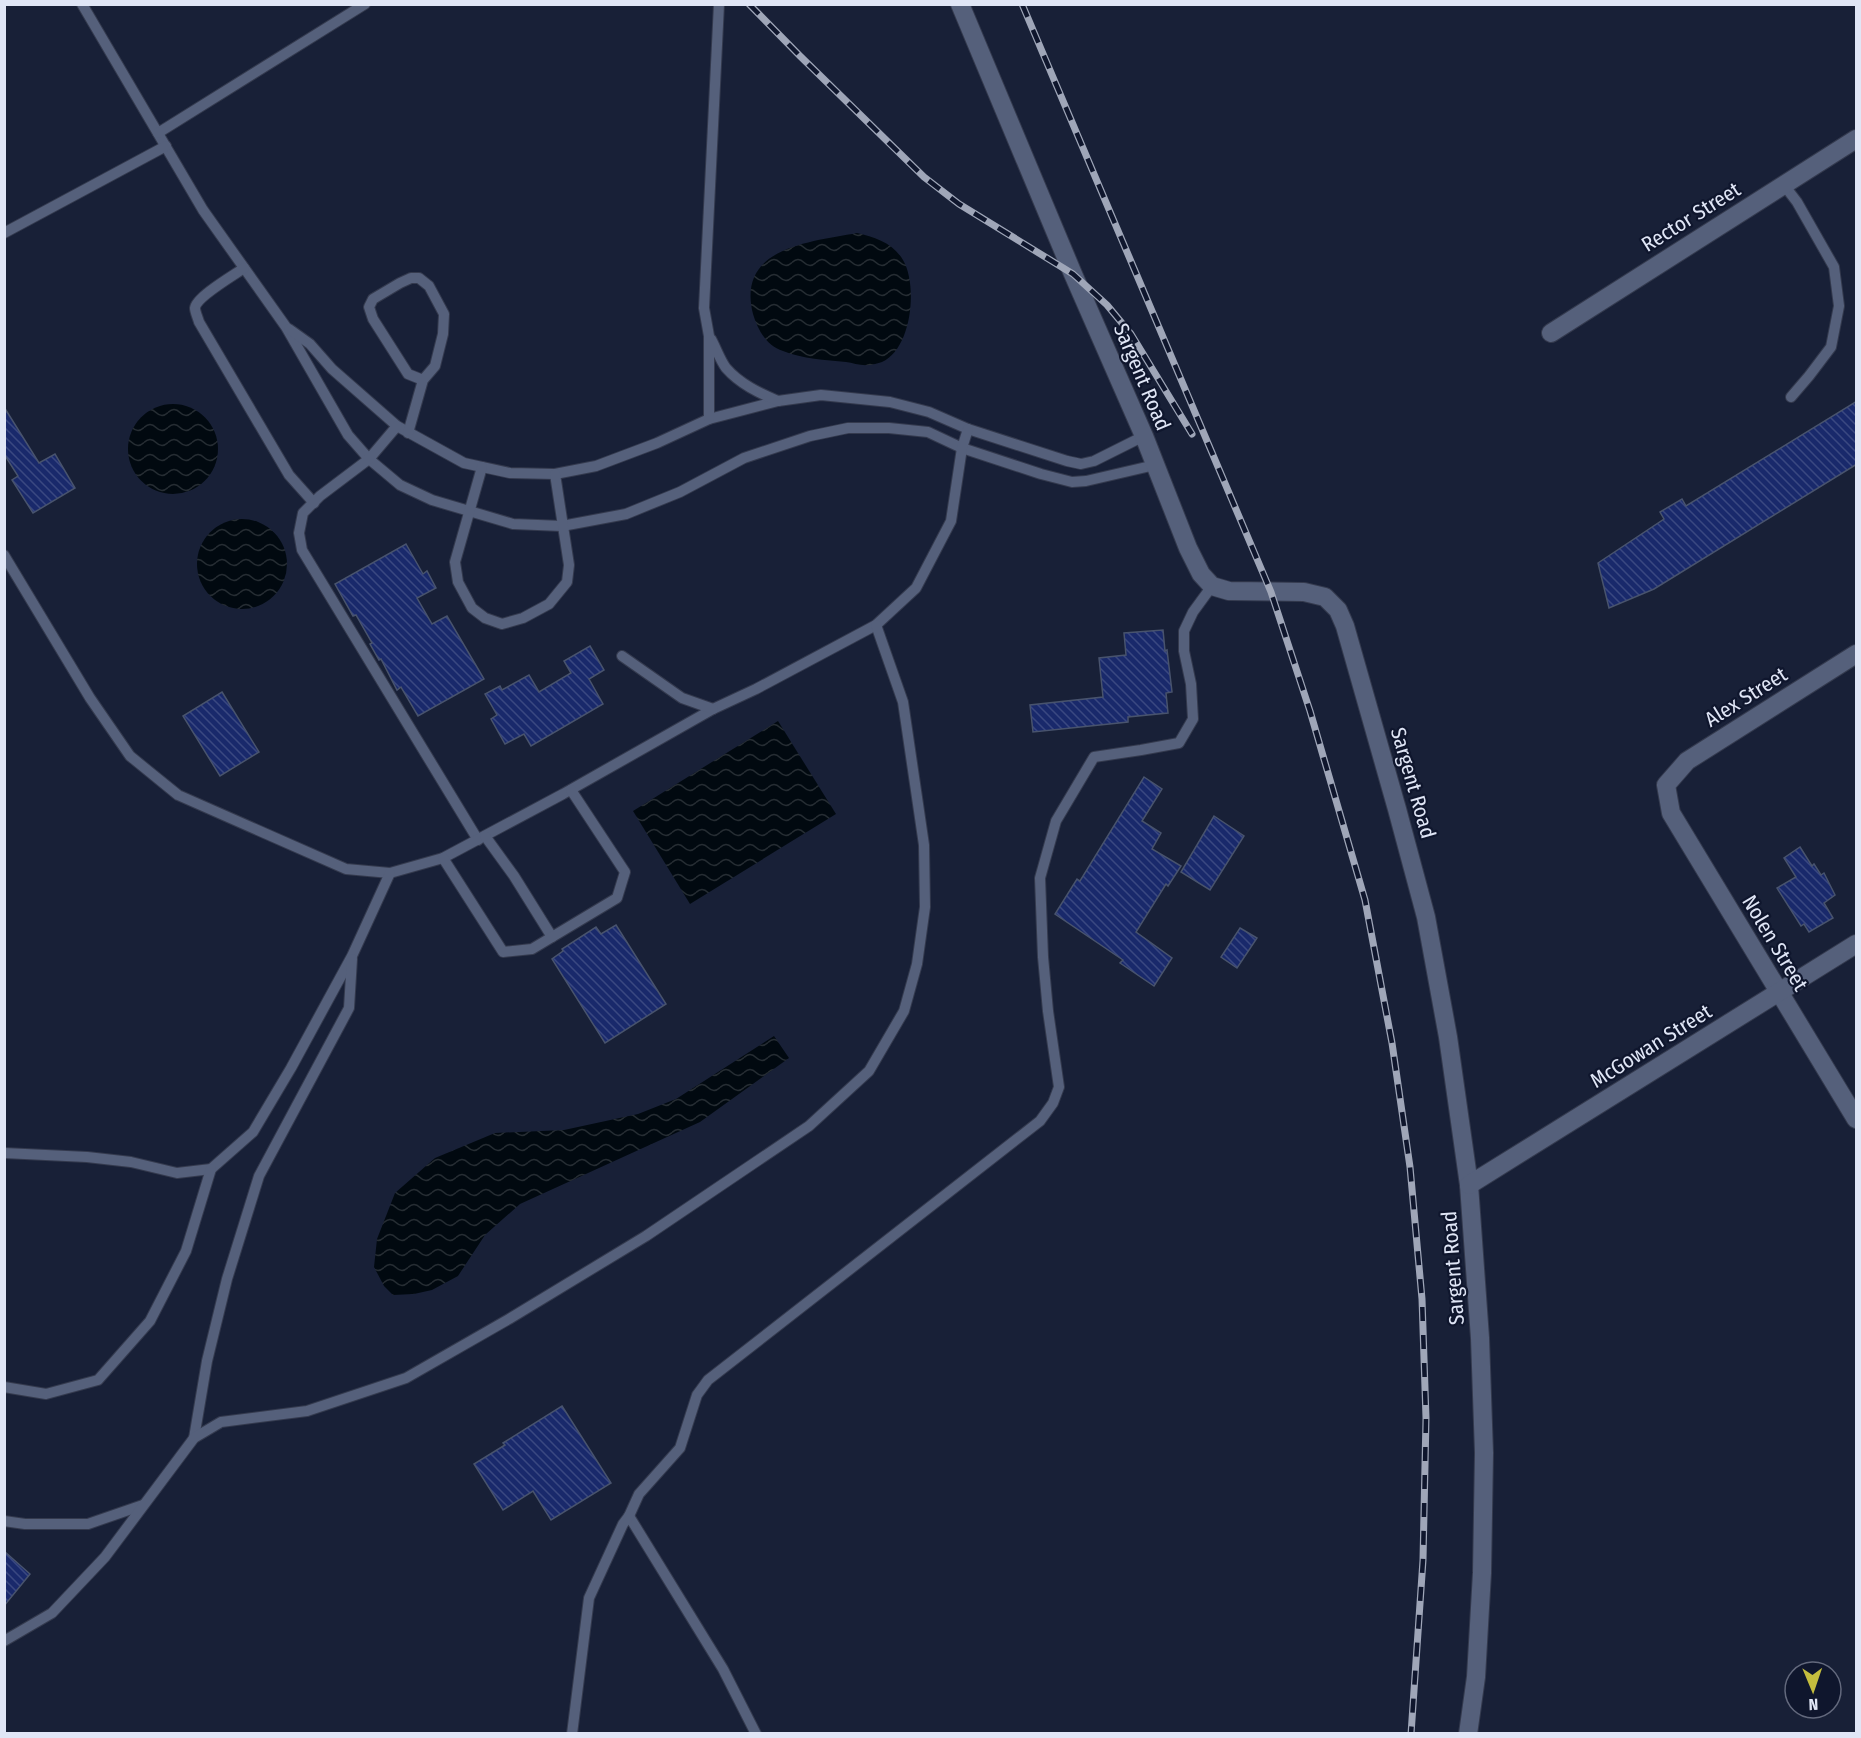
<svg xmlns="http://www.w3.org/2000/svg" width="1861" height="1738" viewBox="0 0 1861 1738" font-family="'Fira Sans Condensed',sans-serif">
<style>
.water{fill:url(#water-waves)}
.building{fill:url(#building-back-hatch);stroke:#48536d;stroke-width:1.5}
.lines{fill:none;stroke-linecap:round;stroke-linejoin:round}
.lane-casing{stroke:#343a4e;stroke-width:12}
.street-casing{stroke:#343a4e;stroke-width:20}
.lane{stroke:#55607b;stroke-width:10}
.street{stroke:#55607b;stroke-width:18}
.rail-casing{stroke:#9fa6b8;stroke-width:7}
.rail{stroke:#0f162d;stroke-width:4.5;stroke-dasharray:14;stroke-linecap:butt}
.labels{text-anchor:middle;stroke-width:4.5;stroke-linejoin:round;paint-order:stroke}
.street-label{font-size:21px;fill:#e0e6f6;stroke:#0f162d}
</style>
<defs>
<pattern id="water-waves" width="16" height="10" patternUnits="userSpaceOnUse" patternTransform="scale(1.5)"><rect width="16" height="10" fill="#010910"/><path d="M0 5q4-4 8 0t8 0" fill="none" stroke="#262d33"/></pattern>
<pattern id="building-back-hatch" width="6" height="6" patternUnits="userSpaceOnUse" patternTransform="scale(1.5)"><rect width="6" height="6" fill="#19296b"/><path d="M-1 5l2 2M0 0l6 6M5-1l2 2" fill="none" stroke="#3a4881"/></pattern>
</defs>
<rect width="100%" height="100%" fill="#182037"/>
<g class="water">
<path d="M857 233C875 237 893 243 903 260 918 285 912 349 882 362 878 363 872 365 869 365 861 366 853 363 846 362 825 360 803 359 783 351 767 346 758 331 753 314 736 247 810 242 857 233Z"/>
<circle cx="173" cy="449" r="45"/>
<circle cx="242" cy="564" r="45"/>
<polygon points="778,721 836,814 690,904 633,811"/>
<polygon points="774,1036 789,1058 700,1122 520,1204 485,1235 458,1276 432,1290 414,1294 393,1295 384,1286 374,1267 377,1239 395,1193 435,1158 495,1133 564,1130 638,1114 676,1099"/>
</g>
<g class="building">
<polygon points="1857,401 1857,464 1654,589 1609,608 1598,563 1664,519 1660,512 1682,499 1686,506"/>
<polygon points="4,407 39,463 55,454 75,488 33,513 12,480 18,476 4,454"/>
<polygon points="406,544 423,574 427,571 436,588 417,598 432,624 447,616 484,679 418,716 401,687 397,690 381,659 379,660 370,644 372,643 356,615 353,616 335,584"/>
<polygon points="1163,630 1165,651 1167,650 1172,692 1166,693 1168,713 1128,717 1128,722 1033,732 1030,705 1103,697 1099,658 1126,655 1124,633"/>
<polygon points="590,646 604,670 589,679 603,704 531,746 524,734 505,744 491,719 497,715 485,694 500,686 502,690 529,675 539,692 571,673 564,661"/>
<polygon points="222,692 259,752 220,776 183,716"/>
<polygon points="1144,777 1162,789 1142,821 1161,833 1152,849 1181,866 1168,886 1166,884 1136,932 1172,958 1154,986 1120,963 1123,960 1055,914 1077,879 1080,881"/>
<polygon points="1214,816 1244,836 1210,890 1181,872"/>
<polygon points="1800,847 1812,866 1814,864 1821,875 1824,873 1835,895 1824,903 1833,918 1809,932 1804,924 1801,926 1777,888 1796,877 1784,858"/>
<polygon points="616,925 666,1004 605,1043 552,959 563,951 562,949 596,927 601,934"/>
<polygon points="1240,928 1257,938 1237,968 1221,957"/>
<polygon points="562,1406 611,1483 551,1520 533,1491 503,1510 474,1464 505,1445 503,1443"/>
<polygon points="4,1551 30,1574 4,1606"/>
</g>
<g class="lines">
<g class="lane-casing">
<g id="lane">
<polyline points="82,4 203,210 286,327 348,435 369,459 400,485 432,500 513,524 562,526 626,514 680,492 744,458 810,436 848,428 889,428 928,432 962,448 1041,474 1072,482 1086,481 1155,465"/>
<polyline points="158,133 365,4"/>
<polyline points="1784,185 1797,202 1834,267 1839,306 1831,347 1809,376 1791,397"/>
<polyline points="4,233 166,146"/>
<path d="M244 268C234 275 196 297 195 308 195 312 198 318 199 322L289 475 314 503"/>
<polyline points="289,329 310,344 332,369 397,426 464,463 510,473 555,474 596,466 657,443 709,419 778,401 821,395 890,402 929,412 968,429 1067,461 1081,464 1094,461 1144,436"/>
<path d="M711 339C716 348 720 360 726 368 740 384 759 393 778 401"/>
<polyline points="709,419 709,336 704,308 719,4"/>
<polyline points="397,426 369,459 320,496 303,513 299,533 302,550 478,840"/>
<polyline points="408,433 423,380 435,366 443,334 444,314 429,286 419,278 411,278 400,283 373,299 369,307 373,319 408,374 423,380"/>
<polyline points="482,467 455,562 458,582 472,608 485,618 502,624 523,618 549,604 567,582 569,565 555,474"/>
<polyline points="4,555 90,698 130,756 178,795 346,869 390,873 443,858 563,794 713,709 756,689 876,625 916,588 951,521 962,448 968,429"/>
<polyline points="622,656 682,698 713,709"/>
<polyline points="485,836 514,876 552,937"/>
<polyline points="443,858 503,952 532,949 617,898 625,872 571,790"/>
<polyline points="4,1153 87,1157 131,1162 177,1173 211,1169 253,1132 291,1068 352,956 390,873"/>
<polyline points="4,1387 46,1394 98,1380 150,1321 186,1251 211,1169"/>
<polyline points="194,1438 207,1361 227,1279 259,1176 349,1008 352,959"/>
<polyline points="629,1516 723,1669 756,1734"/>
<polyline points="4,1521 25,1524 88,1524 143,1505"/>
<polyline points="4,1641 52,1613 105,1557 194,1438 221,1422 307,1411 406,1378 509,1319 646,1236 809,1126 869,1071 904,1011 917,964 925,907 924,845 903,702 876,625"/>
<polyline points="572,1734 589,1598 623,1524 629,1516 639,1494 680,1448 697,1395 708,1380 1040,1121 1053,1103 1059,1087 1048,1011 1043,957 1040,878 1056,821 1094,757 1141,750 1179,743 1193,719 1191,684 1184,651 1184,631 1193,612 1212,586"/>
</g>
</g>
<g class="street-casing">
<g id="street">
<polyline points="960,4 1073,274 1144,436 1188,548 1201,574 1212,586 1229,591 1304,592 1325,597 1338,610 1345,626 1397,809 1426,917 1448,1037 1469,1185 1480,1338 1484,1453 1482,1573 1476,1677 1468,1734"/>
<polyline points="1551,333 1856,139"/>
<polyline points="1856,654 1687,761 1666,785 1671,813 1856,1119"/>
<polyline points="1469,1185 1856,944"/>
</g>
</g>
<use href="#lane" class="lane"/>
<use href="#street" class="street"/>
<g class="rail-casing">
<g id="rail">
<polyline points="749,4 800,56 924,177 959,204 1073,274 1107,305 1131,334 1192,434"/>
<polyline points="1022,4 1271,592 1310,711 1365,900 1392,1043 1410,1167 1422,1299 1426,1418 1423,1560 1411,1734"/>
</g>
</g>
<use href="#rail" class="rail"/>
</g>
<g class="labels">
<g class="street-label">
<text transform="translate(1691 217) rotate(-32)" y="7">Rector Street</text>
<text transform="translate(1142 377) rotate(67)" y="7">Sargent Road</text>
<text transform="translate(1746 697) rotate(-32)" y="7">Alex Street</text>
<text transform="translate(1413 783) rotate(74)" y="7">Sargent Road</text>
<text transform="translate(1775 943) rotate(59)" y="7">Nolen Street</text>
<text transform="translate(1651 1046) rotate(-32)" y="7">McGowan Street</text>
<text transform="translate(1453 1268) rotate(-94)" y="7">Sargent Road</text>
</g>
</g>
<rect width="1861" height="1738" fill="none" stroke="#e0e6f6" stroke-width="12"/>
<g transform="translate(1813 1690) rotate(178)"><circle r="28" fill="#0f162d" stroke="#63697d" stroke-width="1.5"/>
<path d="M0-4.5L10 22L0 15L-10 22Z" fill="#c4bd3e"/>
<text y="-9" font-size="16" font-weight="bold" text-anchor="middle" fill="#e0e6f6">N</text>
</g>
</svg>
